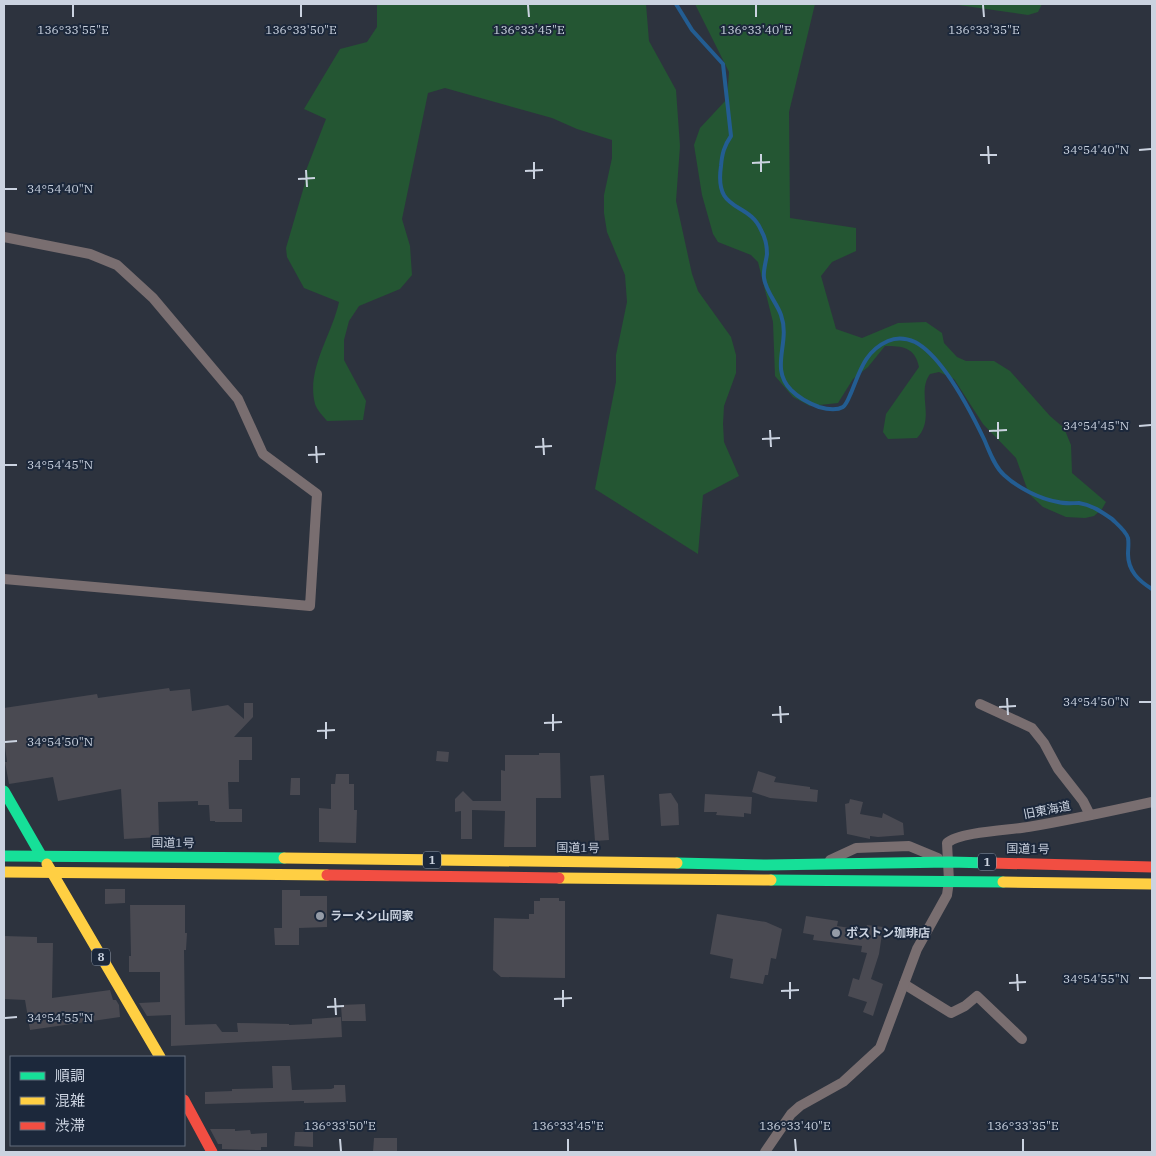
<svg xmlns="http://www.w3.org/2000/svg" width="1156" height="1156" viewBox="0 0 1156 1156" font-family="'IBM Plex Serif','Noto Sans JP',serif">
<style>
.green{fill:#245633}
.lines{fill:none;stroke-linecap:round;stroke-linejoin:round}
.stream{stroke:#235d92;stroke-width:4}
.building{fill:#4a4a52}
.street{stroke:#796e70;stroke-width:10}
.fast{stroke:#16e098;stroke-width:11}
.slow{stroke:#ffcf43;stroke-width:11}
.jam{stroke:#f24e42;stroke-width:11}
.ticks{fill:none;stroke:#cbd3e0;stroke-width:2}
.poi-dot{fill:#949ba7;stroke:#1c283b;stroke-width:2}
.labels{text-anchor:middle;stroke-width:4;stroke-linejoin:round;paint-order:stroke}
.shield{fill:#1c283b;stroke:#96a0ae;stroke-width:1}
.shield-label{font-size:11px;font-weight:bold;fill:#cbd3e0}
.street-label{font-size:12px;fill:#cbd3e0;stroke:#1c283b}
.poi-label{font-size:12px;font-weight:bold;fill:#cbd3e0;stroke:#1c283b;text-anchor:start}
.ticks-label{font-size:12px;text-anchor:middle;fill:#cbd3e0;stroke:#1c283b;stroke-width:4;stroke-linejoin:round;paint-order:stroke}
</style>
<rect width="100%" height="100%" fill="#2d333e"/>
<g class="green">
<path d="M377 4H646L649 41 676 90 680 146 676 201 692 274 698 291 731 337 736 355V373L724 406 723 424 724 442 739 476 703 495 698 554 595 489 616 382V355L627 302 625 275 607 232 604 213V195L612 158V140L577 129 552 118 445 88 428 93 402 219 410 246 412 275 400 289 359 306 349 321 344 340V360L366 401 363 420 327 421C323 416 317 410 315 404 306 369 332 335 339 302L304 288 287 257 286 248 305 183V173L326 119 304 109 340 49 367 42 377 27Z"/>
<path d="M695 4H815L789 112 790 218 856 228V251L832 262 821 276 836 329 862 338 898 323 926 322 942 333 944 343 957 357 966 361H994L1010 371 1050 416 1064 428 1071 445 1072 473 1106 502 1102 509 1094 516 1085 518 1066 517 1043 507 1029 494 1016 458 983 424 954 379 939 372 930 374C916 393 936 418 917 438L888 439 883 432 886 414 919 367C915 347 902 346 885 346L868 367 853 379 838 403 810 406 793 397 775 376 773 322 758 262 751 255 718 242 713 234 702 195 694 145 700 128 727 99 729 72Z"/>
<polygon points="951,4 1042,4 1038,12 1028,15"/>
</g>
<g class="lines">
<path class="stream" d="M676 4 692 30 723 64 731 136C724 146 722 154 721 166 714 214 748 200 761 230 765 237 767 245 767 254 766 262 763 270 764 278 766 292 777 303 781 315 791 343 769 367 791 390 799 398 808 403 819 407 826 409 836 411 843 407 847 404 849 397 851 393 860 371 865 351 888 341 897 337 906 338 915 342 942 356 971 412 984 439 989 450 994 466 1004 475 1018 488 1040 499 1058 502 1065 504 1072 503 1079 503 1092 505 1102 512 1112 519 1117 524 1126 531 1128 538 1129 543 1128 549 1128 554 1128 571 1139 581 1152 589"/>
</g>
<g class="building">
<polygon points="169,688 170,691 190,689 192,711 228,705 244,719 244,703 253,703 253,717 234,737 252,737 252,760 239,760 239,782 228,782 229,809 242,809 242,822 215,822 215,821 210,821 209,805 198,805 198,801 158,802 159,837 124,839 121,789 58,801 53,777 9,784 5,762 7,762 4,739 4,708 97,694 98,698"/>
<polygon points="437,751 449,752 448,762 436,761"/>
<polygon points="539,753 560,753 561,798 536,798 536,847 504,847 505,811 472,810 472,839 461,839 461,811 455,812 455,799 463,791 473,801 501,801 501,770 505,771 505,755 539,755"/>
<polygon points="758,771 776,777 774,782 810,787 810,789 818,790 817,802 770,798 752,792"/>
<polygon points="336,774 349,774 349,784 354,784 354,810 357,810 356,843 319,842 319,808 331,809 331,784 335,784"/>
<polygon points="604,775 609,840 595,841 590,776"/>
<polygon points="291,778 300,778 300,795 290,795"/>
<polygon points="671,793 678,804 679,825 661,826 659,794"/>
<polygon points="705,794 752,797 751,814 744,813 744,817 716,815 717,812 704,812"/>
<polygon points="850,799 863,802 860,814 882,818 883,813 903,823 904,835 878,837 870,836 870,839 847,834 845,804 849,803"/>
<polygon points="105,889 125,889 125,903 105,904"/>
<polygon points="282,890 300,890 300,896 327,896 327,927 299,928 299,945 275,945 274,928 282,928"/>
<polygon points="540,898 559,898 559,901 565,901 565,978 501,977 493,970 494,918 529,919 529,914 534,914 534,901 540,901"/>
<polygon points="130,905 185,905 185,933 187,933 186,950 184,950 185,1025 216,1024 222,1032 238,1032 237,1023 289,1024 289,1025 312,1024 312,1019 341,1017 342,1037 171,1046 171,1015 147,1016 139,1003 160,1002 160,972 129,972 129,956 131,956"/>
<polygon points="717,914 766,922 782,929 776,959 771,958 768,975 765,975 763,984 730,978 733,959 710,954"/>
<polygon points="806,916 838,921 837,926 864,930 864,928 866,928 867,925 883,927 879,954 871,979 883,984 873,1016 863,1012 867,1002 848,996 853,978 859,980 867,953 861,952 862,946 813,940 814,935 803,933"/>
<polygon points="4,936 37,937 37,943 53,943 52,998 110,990 113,1000 116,1000 119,1005 120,1017 30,1030 25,1000 4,999"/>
<polygon points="365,1004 366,1021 342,1021 341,1005"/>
<polygon points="272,1066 290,1066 292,1090 331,1089 334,1088 334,1085 345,1085 346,1102 304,1103 304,1101 205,1104 205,1092 232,1091 232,1089 273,1088"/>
<polygon points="210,1129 235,1129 235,1131 250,1130 251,1134 267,1133 267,1147 261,1147 261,1150 256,1150 222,1149 222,1144 218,1144"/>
<polygon points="295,1132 313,1132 313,1147 294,1146"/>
<polygon points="374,1138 397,1138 397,1152 373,1152"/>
</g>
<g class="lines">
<g class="street">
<polyline points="4,237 90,254 117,265 153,298 238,399 263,454 317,494 310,606 4,579"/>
<polyline points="980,704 1032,728 1044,743 1058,769 1083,801 1090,815"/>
<polyline points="830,860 856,848 909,846 938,858"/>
<polyline points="904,984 951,1013 965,1006 977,996 1022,1039"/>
<path d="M765 1152 791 1114 800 1106 843 1082 880 1048 917 949 947 895 949 881 947 843C959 832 1010 830 1028 827 1070 820 1111 811 1152 802"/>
</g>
<g class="fast">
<polyline points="4,791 42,857"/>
<polyline points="4,856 284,858"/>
<polyline points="677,863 767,865 949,862 991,863"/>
<polyline points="771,880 1003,882"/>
</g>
<g class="slow">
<polyline points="284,858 677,863"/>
<polyline points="47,864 160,1057"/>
<polyline points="4,872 327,875"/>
<polyline points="559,878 771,880"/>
<polyline points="1003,882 1152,884"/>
</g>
<g class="jam">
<polyline points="991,863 1152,867"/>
<polyline points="327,875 559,878"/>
<polyline points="184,1100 212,1152"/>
</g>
</g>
<path class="ticks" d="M73 5V17M301 5V17M528 5 529 17M756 5V17M983 5 984 17M988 146 989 164M1139 150 1151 149M761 154V172M980 155H997M534 162V179M752 163 770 162M306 170 307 187M525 171 543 170M298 179 315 178M5 189H17M998 422V439M1139 426 1151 425M770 430 771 447M989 431 1007 430M543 438 544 455M762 439 780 438M316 446 317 463M535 447 552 446M308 455 325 454M5 465H17M1007 698 1008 715M1139 702H1151M780 706 781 723M999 707 1016 706M553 714V731M772 715 789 714M326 722V739M544 723 562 722M317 731 335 730M5 742 17 741M1017 974 1018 991M1139 978H1151M790 982V999M1009 983 1026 982M563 990V1007M781 991 799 990M335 998 336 1015M554 999 572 998M327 1007 344 1006M5 1018 17 1017M340 1139 341 1151M568 1139V1151M795 1139 796 1151M1023 1139V1151"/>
<g class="poi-dot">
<circle cx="320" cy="916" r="5"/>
<circle cx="836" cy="933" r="5"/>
</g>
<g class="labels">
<g class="shield">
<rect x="423" y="851.5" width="18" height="17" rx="4"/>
<rect x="978" y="853.5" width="18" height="17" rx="4"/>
<rect x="92" y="948.5" width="18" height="17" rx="4"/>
</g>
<g class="shield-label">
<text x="432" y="864">1</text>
<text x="987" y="866">1</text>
<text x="101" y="961">8</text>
</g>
<g class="street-label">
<text transform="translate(1047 810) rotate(-11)" y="4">旧東海道</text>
<text transform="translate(173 843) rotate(1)" y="4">国道1号</text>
<text transform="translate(578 848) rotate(1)" y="4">国道1号</text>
<text transform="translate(1028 849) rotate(1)" y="4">国道1号</text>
</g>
<g class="poi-label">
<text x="330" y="920">ラーメン山岡家</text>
<text x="846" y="937">ボストン珈琲店</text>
</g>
</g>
<g class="ticks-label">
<text x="73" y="34">136°33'55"E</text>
<text x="301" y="34">136°33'50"E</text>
<text x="529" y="34">136°33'45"E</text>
<text x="756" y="34">136°33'40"E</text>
<text x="984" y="34">136°33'35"E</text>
<text x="1096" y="154">34°54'40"N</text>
<text x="60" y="193">34°54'40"N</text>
<text x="1096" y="430">34°54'45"N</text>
<text x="60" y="469">34°54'45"N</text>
<text x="1096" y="706">34°54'50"N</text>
<text x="60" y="746">34°54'50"N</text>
<text x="1096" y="983">34°54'55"N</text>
<text x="60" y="1022">34°54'55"N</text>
<text x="340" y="1130">136°33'50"E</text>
<text x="568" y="1130">136°33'45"E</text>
<text x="795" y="1130">136°33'40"E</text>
<text x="1023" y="1130">136°33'35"E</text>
</g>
<rect width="1156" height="1156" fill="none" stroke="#cbd3e0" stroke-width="10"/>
<rect x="10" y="1056" width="175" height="90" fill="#1c283b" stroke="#626c7d"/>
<rect x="20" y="1072" width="25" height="8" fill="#16e098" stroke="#626c7d"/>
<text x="55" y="1081" font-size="15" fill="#cbd3e0">順調</text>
<rect x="20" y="1097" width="25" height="8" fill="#ffcf43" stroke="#626c7d"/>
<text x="55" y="1106" font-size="15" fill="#cbd3e0">混雑</text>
<rect x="20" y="1122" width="25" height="8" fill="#f24e42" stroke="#626c7d"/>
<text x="55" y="1131" font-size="15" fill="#cbd3e0">渋滞</text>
</svg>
